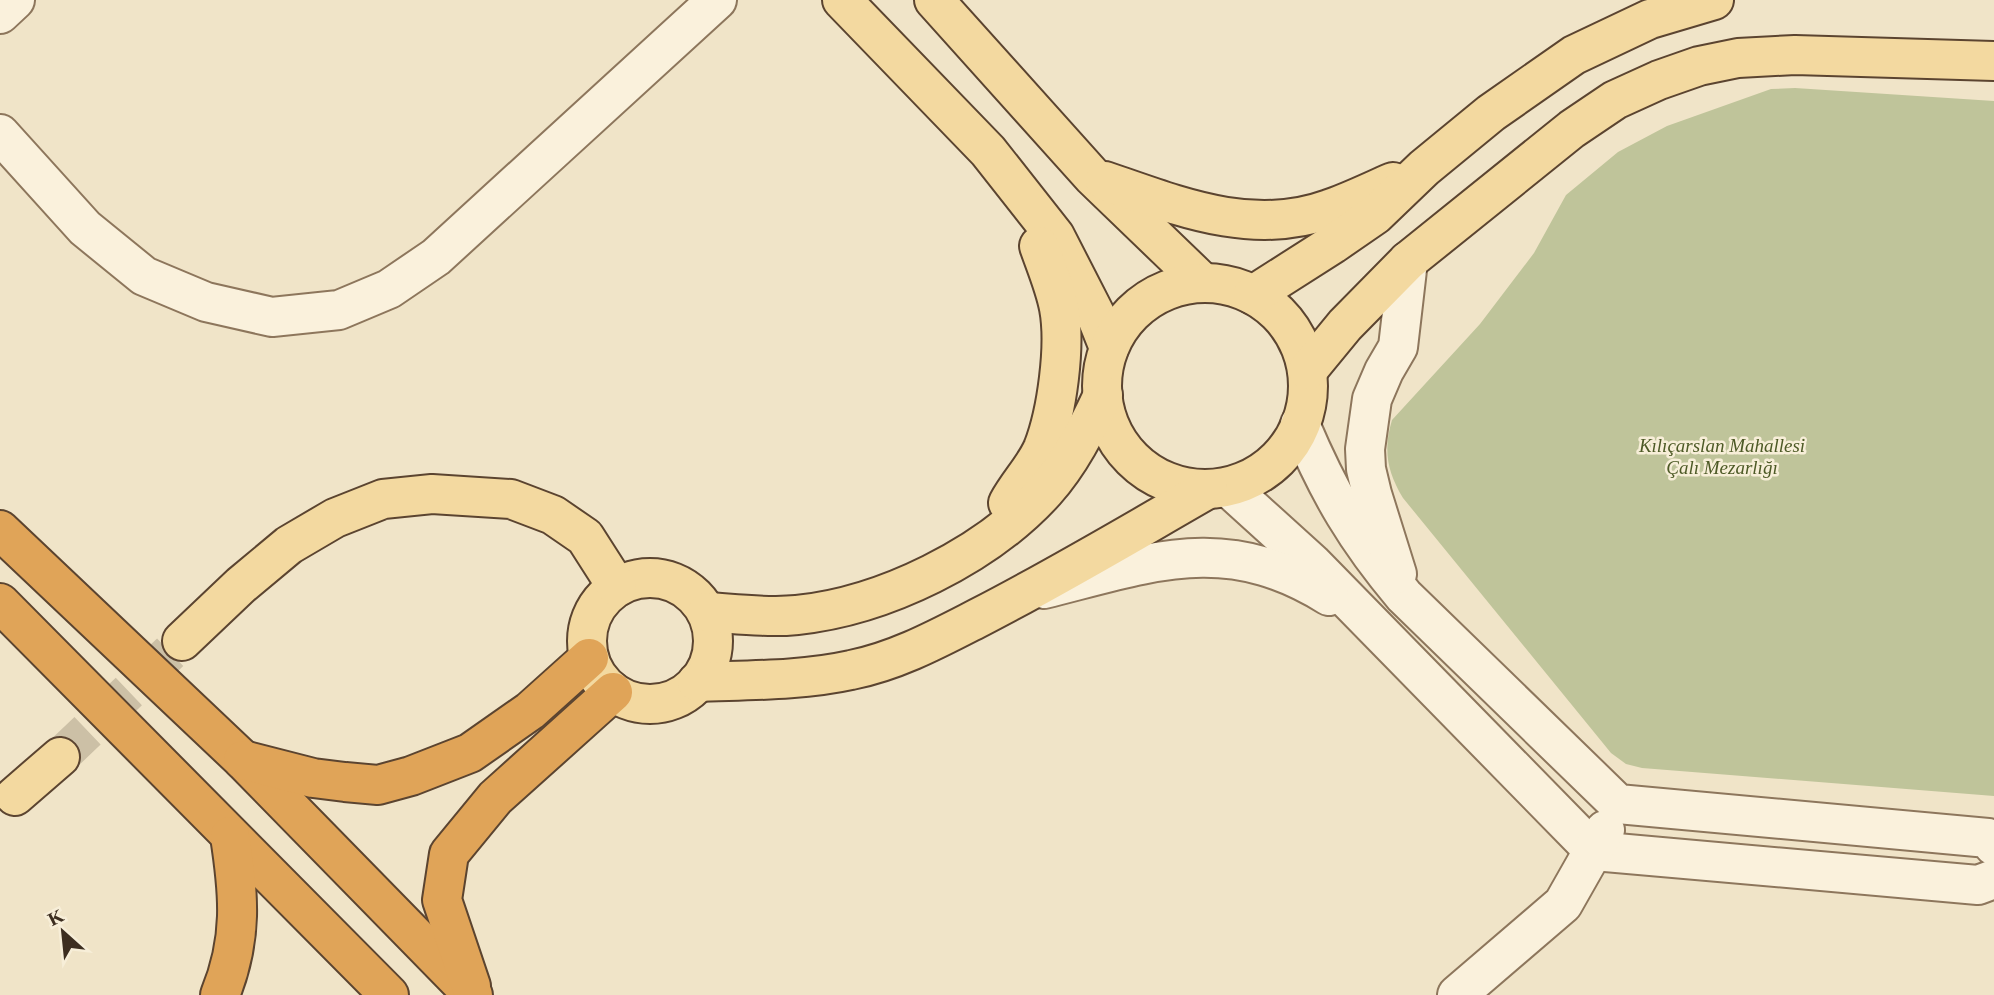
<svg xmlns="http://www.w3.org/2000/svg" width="1994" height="995" viewBox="0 0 1994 995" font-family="Georgia,serif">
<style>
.cemetery{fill:#bfc49a}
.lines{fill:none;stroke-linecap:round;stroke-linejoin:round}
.minor-tunnel{stroke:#ccc0a6;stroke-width:38;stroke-dasharray:38 19;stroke-linecap:butt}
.minor-casing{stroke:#8d765c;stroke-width:42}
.major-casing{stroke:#5b4430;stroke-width:42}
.highway-casing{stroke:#5b4430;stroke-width:42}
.minor{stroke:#faf1dc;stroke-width:38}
.major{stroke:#f3d9a0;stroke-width:38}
.highway{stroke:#e0a458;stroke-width:38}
.labels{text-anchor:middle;stroke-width:5;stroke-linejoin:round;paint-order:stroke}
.park-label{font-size:19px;font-style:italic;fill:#4d5a26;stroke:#f7eed8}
</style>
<rect width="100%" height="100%" fill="#f0e4c8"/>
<path class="cemetery" d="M1795 88 1994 101V796L1642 768 1626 764 1611 753 1403 498C1387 471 1383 450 1392 420L1480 324 1534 253 1566 195 1618 152 1667 126 1771 89Z"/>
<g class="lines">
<polyline class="minor-tunnel" points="60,757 182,641"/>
<g class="minor-casing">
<g id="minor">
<polyline points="0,14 15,0"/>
<polyline points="0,134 85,228 144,276 206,302 272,317 339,310 389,289 436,257 717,0"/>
<path d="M1300 424C1329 493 1356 539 1404 596L1618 804 1988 838 1994 846"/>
<polyline points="1228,487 1312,563 1594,851 1978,885 1994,879"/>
<polyline points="1397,574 1372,494 1366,469 1365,449 1372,399 1384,371 1398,347 1408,261"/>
<path d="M1044 589C1152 562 1226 532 1329 596"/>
<polyline points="1457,995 1563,904 1605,830"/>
</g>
</g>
<g class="major-casing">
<g id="major">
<polyline points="842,0 988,151 1055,236 1097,318 1109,348"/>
<polyline points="934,0 1093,177 1203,283"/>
<path d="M1105 181C1178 206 1252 237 1329 209 1350 202 1372 191 1393 182"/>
<circle cx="1205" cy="386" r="103"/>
<polyline points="1253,295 1333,244 1375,215 1424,168 1491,113 1574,55 1650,19 1714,0"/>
<polyline points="1308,370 1345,325 1408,261 1572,129 1615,100 1659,80 1699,66 1738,58 1795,55 1994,61"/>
<path d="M1008 503C1018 484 1035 467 1043 448 1057 412 1066 346 1059 308 1055 287 1046 266 1039 246"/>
<circle cx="650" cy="641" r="63"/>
<path d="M707 612C737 614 767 618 797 615 884 606 986 556 1045 491 1070 463 1087 429 1103 395"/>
<polyline points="182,641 241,585 289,545 335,518 383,499 432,494 511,499 553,515 585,537 617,587"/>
<path d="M697 682C749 680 801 681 851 670 897 661 939 638 980 617 1058 577 1133 532 1208 489"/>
<polyline points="15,796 60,757"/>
</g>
</g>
<g class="highway-casing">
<g id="highway">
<polyline points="0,530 243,760 473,995"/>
<polyline points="0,603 389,995"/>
<polyline points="243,760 313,778 345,782 378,785 411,776 470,753 530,711 589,658"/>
<polyline points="471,986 442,900 449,854 495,798 613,692"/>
<path d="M220 995C243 939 239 894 230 836"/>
</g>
</g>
<use href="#minor" class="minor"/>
<use href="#major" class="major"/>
<use href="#highway" class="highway"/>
</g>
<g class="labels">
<g class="park-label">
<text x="1722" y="452">Kılıçarslan Mahallesi<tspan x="1722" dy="22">Çalı Mezarlığı</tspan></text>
</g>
</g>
<g transform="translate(63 932) rotate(333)" stroke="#f7eed8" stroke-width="5" paint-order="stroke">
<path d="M0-5L12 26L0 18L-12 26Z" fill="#3d2e20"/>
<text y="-10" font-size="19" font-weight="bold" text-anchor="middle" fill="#3d2e20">K</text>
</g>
</svg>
